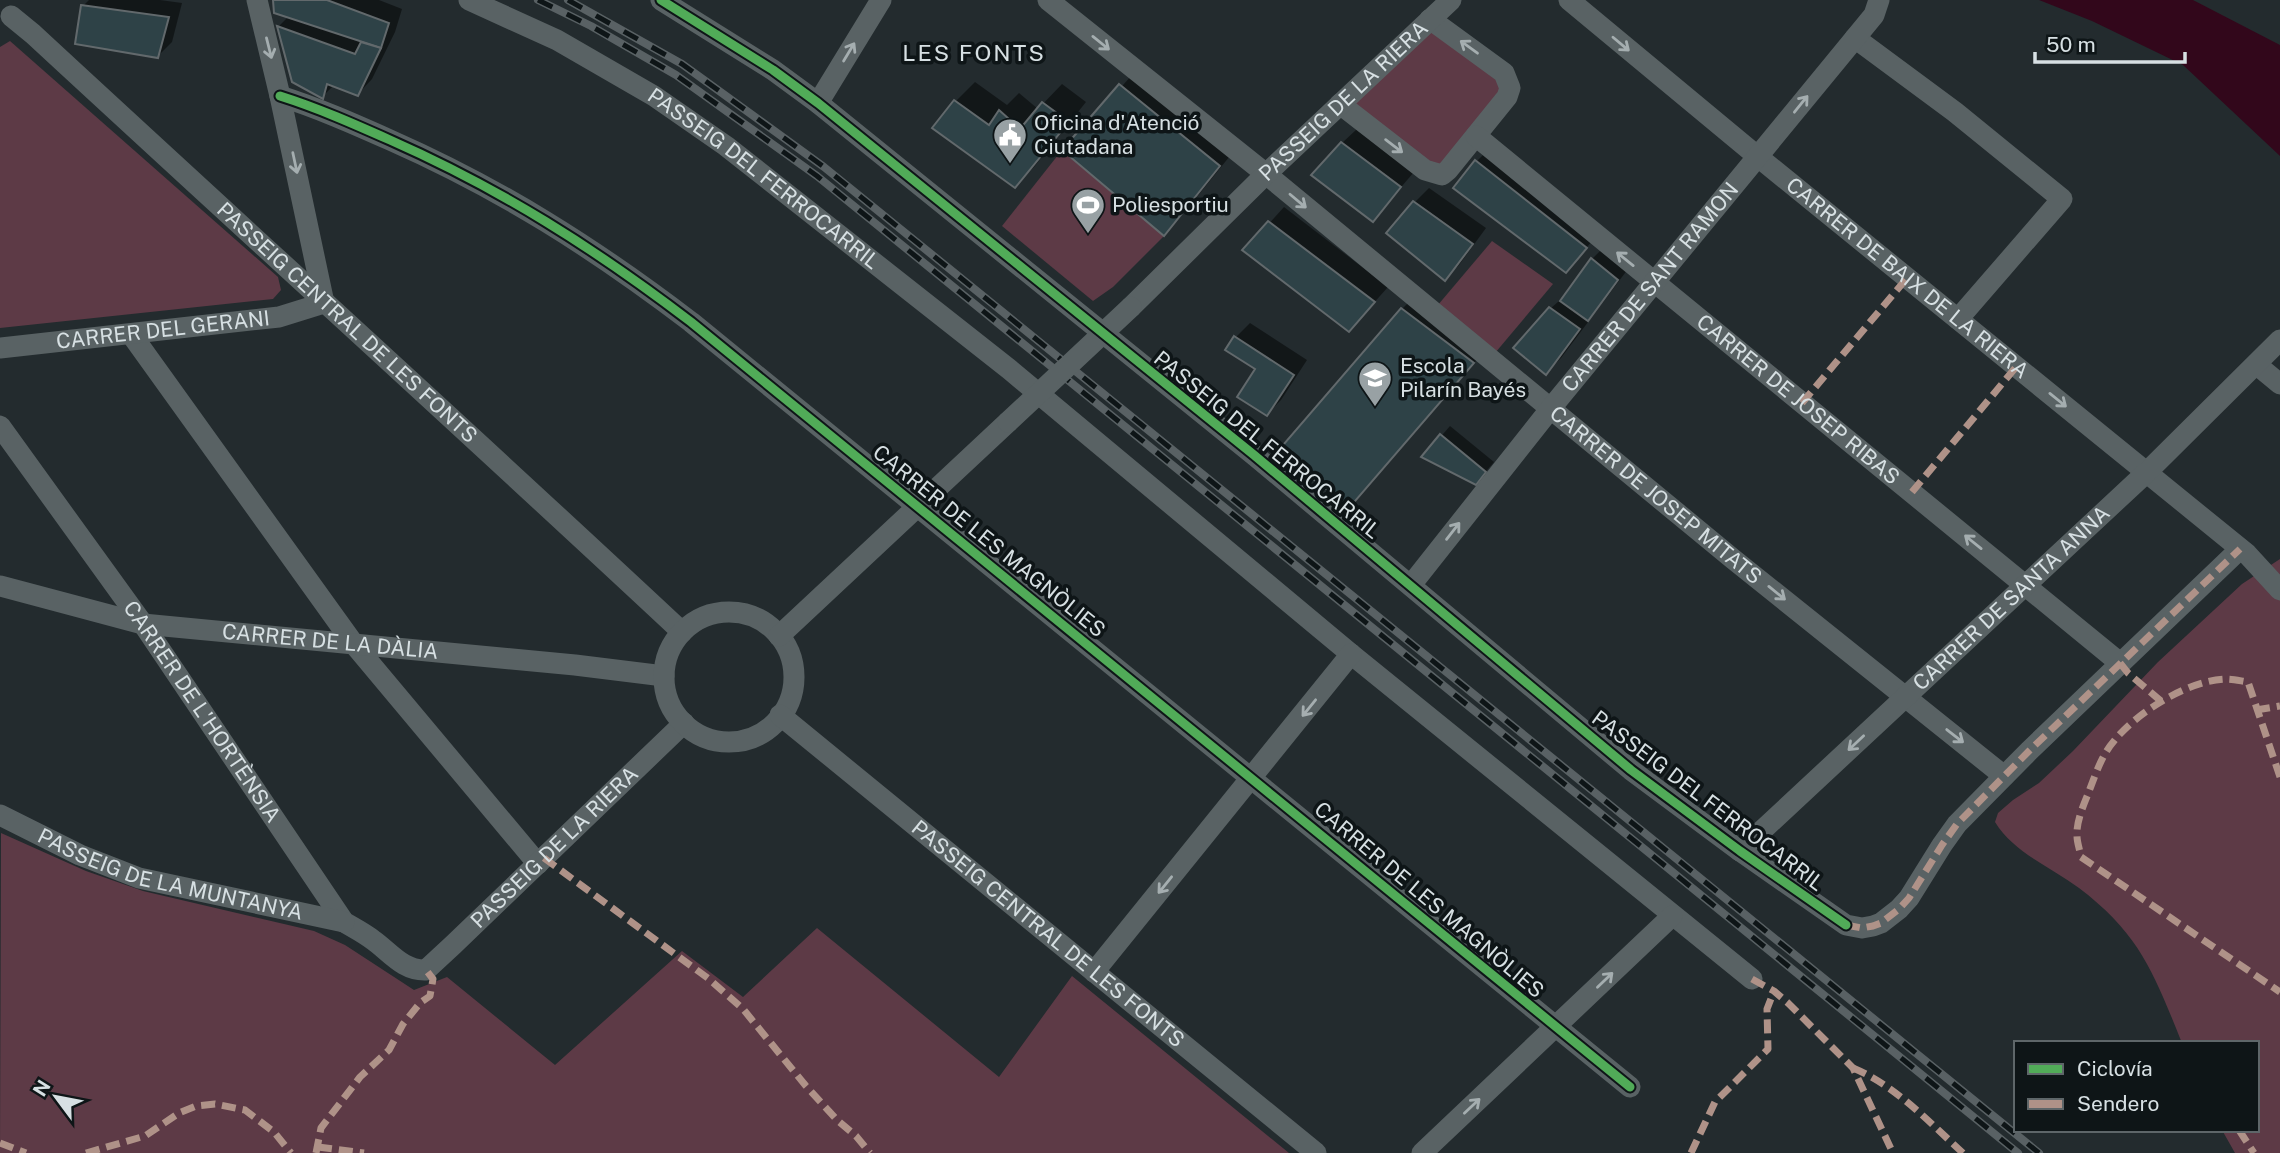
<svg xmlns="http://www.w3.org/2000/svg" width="2280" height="1153" viewBox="0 0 2280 1153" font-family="'Public Sans',sans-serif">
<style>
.green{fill:#5d3a46}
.water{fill:#32071b}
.shadow{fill:#0007}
.building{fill:#2e4247;stroke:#62696c;stroke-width:2}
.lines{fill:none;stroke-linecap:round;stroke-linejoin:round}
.minor{stroke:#596264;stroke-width:21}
.rail-casing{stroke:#596164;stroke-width:8}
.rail{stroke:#0e1517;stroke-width:5;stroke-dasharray:16;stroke-linecap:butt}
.minor-bridge{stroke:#596264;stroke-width:21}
.quiet{stroke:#af9288;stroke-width:7;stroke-dasharray:14 7;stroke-linecap:butt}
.cycleway-casing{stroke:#0e1517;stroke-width:13}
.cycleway{stroke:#51ab58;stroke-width:9}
.oneway{stroke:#a5aeb0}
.labels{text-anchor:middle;stroke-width:7;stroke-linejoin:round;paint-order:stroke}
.street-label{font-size:21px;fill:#d7e0e3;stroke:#0e1517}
.poi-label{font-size:21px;fill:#d7e0e3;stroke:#0e1517;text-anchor:start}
.neighbourhood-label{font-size:23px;letter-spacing:2px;fill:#d7e0e3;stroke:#0e1517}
</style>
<rect width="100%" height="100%" fill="#232b2e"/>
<g class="green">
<polygon points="1430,19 1508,79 1442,175 1340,104"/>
<polygon points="10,41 278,277 281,290 273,299 0,328 0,47"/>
<polygon points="1062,150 1164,236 1113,287 1093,301 1002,226"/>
<polygon points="1492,241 1553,284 1490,359 1432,312"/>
<path d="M2280 559V1153H2235L2222 1130H2257V1043H2182C2154 974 2141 935 2079 888 2051 867 2014 853 1995 822L1998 813 2013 800 2039 783 2073 751 2158 662 2242 584Z"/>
<polygon points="1,833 86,871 143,891 314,931 345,945 414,990 447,977 555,1065 682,951 743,997 817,928 999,1077 1072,976 1289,1153 0,1153"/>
</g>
<polygon class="water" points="2039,0 2193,0 2280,45 2280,156 2183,65 2092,21"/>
<g class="shadow">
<polygon points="89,0 160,0 182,3 172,42 158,56 83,6"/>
<polygon points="274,0 379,0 402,9 395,32 372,79 358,94 334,85 322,97 294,80 279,26 289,16"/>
<polygon points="1140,66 1238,146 1183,214 1164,233 1065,150"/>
<polygon points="975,82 1007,105 1019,93 1038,109 1062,84 1086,102 1034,167 1014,186 956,101"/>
<polygon points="1357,129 1414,172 1373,220 1342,143"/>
<polygon points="1491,147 1600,232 1566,271 1476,162"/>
<polygon points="1429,188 1486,228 1459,265 1445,279 1415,202"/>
<polygon points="1284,207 1388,287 1363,315 1245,250"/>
<polygon points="1606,245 1631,265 1561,358 1546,373 1551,308 1566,295 1592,259"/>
<polygon points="1416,295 1487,348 1364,491 1402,309"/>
<polygon points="1250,323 1307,360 1281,400 1267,414 1257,369 1235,338"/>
<polygon points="1450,426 1494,462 1476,483 1424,456"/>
</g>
<g class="building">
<polygon points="273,0 327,0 389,23 381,48 274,13"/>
<polygon points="81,5 169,17 158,58 75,44"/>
<polygon points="277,26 355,54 361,42 381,48 358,96 327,84 323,99 292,82"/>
<polygon points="1119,84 1220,166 1164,236 1062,150"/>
<polygon points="954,100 989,125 999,110 1020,129 1042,102 1069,122 1015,188 932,128"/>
<polygon points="1341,142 1401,187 1373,222 1311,175"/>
<polygon points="1475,160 1587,248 1566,273 1453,188"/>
<polygon points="1413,201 1473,244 1445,281 1386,233"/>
<polygon points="1268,221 1375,302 1349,332 1242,250"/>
<polygon points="1591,258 1618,280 1588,321 1560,301"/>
<polygon points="1549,307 1580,329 1546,375 1513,348"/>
<polygon points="1401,308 1474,363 1350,507 1277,452"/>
<polygon points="1234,336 1294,375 1267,416 1237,397 1255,369 1225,350"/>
<polygon points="1440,434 1486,472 1476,485 1421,457"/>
</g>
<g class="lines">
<g class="minor">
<path id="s1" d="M469 0 557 40 654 96 726 146 1009 369 1351 654 1752 979"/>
<polyline points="661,0 773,70 818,103 1254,455 1631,770 1740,851 1846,925 1862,928 1873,926 1881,923 1899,909 1909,898 1942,845 1957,824 2029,751 2240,549"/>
<path id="s2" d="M1048 0 1266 174 1733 559 2004 776"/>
<path id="s3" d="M1569 0 1757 156 2247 554 2280 590"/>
<path id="s4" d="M11 16 33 34C249 234 467 431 682 632"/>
<polyline points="1855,38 1955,112 2062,199 1958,319"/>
<path d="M280 96C318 108 354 124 390 140 501 189 594 248 691 322L1630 1087"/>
<polyline points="818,103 881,0"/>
<polyline points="1340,104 1425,170 1442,175 1448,170 1507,97 1510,88 1504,73 1430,19"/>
<path id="s5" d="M1476 136 2120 663"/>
<path id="s6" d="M1131 307 1266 174 1451 0"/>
<polyline points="131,334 353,643 538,864"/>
<path id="s7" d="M0 348 279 317 324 303 280 96 257 0"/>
<polyline points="2257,365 2280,384"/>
<path id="s8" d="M0 426 143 624 344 922C354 928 364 933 373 940 390 952 403 971 426 970L453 945 684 723"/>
<path id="s9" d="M1411 585 1551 408 1874 15 1879 0"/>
<path id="s10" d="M0 586 143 624 575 665 664 676"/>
<circle cx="729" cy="677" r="65"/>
<polyline points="779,636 1008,422"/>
<path id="s11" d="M780 715 1316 1153"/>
<path id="s12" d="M0 815 80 855 139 878 344 922"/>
<path id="s13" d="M1740 851 2147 472 2280 340"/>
<polyline points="1094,972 1351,654"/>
<polyline points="1422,1153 1672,916"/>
</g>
<g class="rail-casing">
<g id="rail">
<polyline points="538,0 591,26 676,75 817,176 2018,1153"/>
<polyline points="568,0 682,64 824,167 2039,1153"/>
</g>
</g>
<use href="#rail" class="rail"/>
<polyline class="minor-bridge" points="1008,422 1131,307"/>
<g class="quiet">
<polyline points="1802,403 1907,278"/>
<polyline points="1912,492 2016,367"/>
<polyline points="2120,663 2128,673 2162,702"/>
<polyline points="2256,710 2280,706"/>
<path d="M2280 777 2248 682C2241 681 2233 679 2226 679 2189 680 2137 712 2114 741 2101 756 2095 776 2088 794 2083 806 2076 823 2077 836 2077 843 2080 850 2081 857L2280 992"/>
<polyline points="544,858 709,979 743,1009 806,1086 837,1120 856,1136 870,1153"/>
<polyline points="1846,925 1862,928 1873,926 1881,923 1899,909 1909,898 1942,845 1957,824 2029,751 2240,549"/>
<polyline points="1752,979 1774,991 1788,1003 1853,1068 1893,1153"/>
<path d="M1853 1068C1896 1086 1929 1122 1963 1153"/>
<polyline points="2239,1130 2254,1153"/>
<polyline points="0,1143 26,1153"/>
<polyline points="318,1147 364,1153"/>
<polyline points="86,1153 145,1136 179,1113 196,1106 215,1104 245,1110 274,1132 291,1153"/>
<polyline points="316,1153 321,1128 360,1077 389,1050 403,1024 420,1003 430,996 433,979 426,970"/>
<polyline points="1691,1153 1715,1102 1768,1049 1767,1009 1774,991"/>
</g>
<g class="cycleway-casing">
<g id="cycleway">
<polyline points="661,0 773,70 818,103 1254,455 1631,770 1740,851 1846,925"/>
<path d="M280 96C318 108 354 124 390 140 501 189 594 248 691 322L1630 1087"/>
</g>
</g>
<use href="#cycleway" class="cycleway"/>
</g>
<defs><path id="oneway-shaft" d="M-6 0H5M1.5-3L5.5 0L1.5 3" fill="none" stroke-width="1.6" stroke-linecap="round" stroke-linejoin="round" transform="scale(1.75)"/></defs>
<g class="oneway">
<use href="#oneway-shaft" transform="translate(1101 43) rotate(39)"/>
<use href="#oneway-shaft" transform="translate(1621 44) rotate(40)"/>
<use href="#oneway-shaft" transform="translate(1469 47) rotate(-144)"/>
<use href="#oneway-shaft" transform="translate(269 48) rotate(76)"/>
<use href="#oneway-shaft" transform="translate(849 52) rotate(-59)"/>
<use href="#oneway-shaft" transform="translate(1801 104) rotate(-51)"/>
<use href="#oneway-shaft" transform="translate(1394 146) rotate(37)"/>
<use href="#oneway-shaft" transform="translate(295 163) rotate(78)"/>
<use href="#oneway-shaft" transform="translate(1298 201) rotate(40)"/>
<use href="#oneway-shaft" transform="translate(1625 259) rotate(-141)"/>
<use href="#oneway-shaft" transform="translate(2058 400) rotate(39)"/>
<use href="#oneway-shaft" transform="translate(1453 531) rotate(-52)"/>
<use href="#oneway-shaft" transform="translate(1973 542) rotate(-141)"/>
<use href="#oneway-shaft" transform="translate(1777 593) rotate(39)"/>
<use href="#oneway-shaft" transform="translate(1309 708) rotate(129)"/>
<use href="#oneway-shaft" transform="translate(1955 736) rotate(38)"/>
<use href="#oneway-shaft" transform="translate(1856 743) rotate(137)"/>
<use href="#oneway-shaft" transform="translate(1165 885) rotate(129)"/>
<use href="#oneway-shaft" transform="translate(1605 980) rotate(-44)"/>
<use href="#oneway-shaft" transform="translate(1472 1106) rotate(-43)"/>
</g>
<defs>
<g id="civic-pin" transform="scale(1.75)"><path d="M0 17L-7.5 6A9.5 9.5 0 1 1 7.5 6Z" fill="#98a1a4" stroke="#0e1517"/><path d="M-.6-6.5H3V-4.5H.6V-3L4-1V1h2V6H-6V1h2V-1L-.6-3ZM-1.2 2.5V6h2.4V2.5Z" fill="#fff"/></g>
<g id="stadium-pin" transform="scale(1.75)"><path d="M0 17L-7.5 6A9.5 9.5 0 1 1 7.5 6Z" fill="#98a1a4" stroke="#0e1517"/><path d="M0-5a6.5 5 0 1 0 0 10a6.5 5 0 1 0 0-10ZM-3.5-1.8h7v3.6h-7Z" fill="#fff"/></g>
<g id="school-pin" transform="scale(1.75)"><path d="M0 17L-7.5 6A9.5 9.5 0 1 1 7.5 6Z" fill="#98a1a4" stroke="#0e1517"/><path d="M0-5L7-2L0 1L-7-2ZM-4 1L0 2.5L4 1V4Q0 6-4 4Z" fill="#fff"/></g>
</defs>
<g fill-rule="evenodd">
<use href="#civic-pin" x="1010" y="135"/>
<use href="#stadium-pin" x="1088" y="205"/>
<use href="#school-pin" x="1375" y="378"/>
</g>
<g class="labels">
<g class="street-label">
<text dy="7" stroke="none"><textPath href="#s6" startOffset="296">PASSEIG DE LA RIERA</textPath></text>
<text dy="7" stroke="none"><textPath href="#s1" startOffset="346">PASSEIG DEL FERROCARRIL</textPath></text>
<text dy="7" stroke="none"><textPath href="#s3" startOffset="438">CARRER DE BAIX DE LA RIERA</textPath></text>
<text dy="7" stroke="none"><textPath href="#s9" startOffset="382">CARRER DE SANT RAMON</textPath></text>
<text dy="7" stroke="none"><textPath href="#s4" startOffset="455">PASSEIG CENTRAL DE LES FONTS</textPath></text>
<text dy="7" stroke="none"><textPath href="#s7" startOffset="164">CARRER DEL GERANI</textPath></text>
<text dy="7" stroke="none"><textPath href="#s5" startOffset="416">CARRER DE JOSEP RIBAS</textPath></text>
<text transform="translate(1267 445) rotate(39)" y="7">PASSEIG DEL FERROCARRIL</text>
<text dy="7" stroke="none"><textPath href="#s2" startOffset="784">CARRER DE JOSEP MITATS</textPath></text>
<text transform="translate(989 541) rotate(39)" y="7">CARRER DE LES MAGNÒLIES</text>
<text dy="7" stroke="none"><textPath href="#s13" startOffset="371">CARRER DE SANTA ANNA</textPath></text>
<text dy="7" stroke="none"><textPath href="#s10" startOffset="336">CARRER DE LA DÀLIA</textPath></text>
<text dy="7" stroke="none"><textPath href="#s8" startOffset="350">CARRER DE L'HORTÈNSIA</textPath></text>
<text transform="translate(1708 801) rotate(37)" y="7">PASSEIG DEL FERROCARRIL</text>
<text dy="7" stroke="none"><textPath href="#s8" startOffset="878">PASSEIG DE LA RIERA</textPath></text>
<text dy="7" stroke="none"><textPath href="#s12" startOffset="182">PASSEIG DE LA MUNTANYA</textPath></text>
<text transform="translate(1429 900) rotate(40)" y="7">CARRER DE LES MAGNÒLIES</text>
<text dy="7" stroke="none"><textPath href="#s11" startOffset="346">PASSEIG CENTRAL DE LES FONTS</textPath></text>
</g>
<g class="poi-label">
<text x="1034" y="130">Oficina d'Atenció<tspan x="1034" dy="24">Ciutadana</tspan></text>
<text x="1112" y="212">Poliesportiu</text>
<text x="1400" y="373">Escola<tspan x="1400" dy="24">Pilarín Bayés</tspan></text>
</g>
<g class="neighbourhood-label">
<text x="974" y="61">LES FONTS</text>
</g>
</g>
<rect x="2014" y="1041" width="245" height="91" fill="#0e1517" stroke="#5e6669" stroke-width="2"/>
<rect x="2028" y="1064" width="35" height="10" fill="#51ab58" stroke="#5e6669" stroke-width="2"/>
<text x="2077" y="1076" font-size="21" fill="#d7e0e3">Ciclovía</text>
<rect x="2028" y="1099" width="35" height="10" fill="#af9288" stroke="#5e6669" stroke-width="2"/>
<text x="2077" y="1111" font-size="21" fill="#d7e0e3">Sendero</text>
<g transform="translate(56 1097) rotate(302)" stroke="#0e1517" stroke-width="5" paint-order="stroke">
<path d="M0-5L12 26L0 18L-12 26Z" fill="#d7e0e3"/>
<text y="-10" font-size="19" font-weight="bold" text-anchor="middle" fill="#d7e0e3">N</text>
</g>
<path d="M2035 52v10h150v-10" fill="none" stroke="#d7e0e3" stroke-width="3.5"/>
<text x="2046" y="52" font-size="21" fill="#d7e0e3" stroke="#0e1517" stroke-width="5" paint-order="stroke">50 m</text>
</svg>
